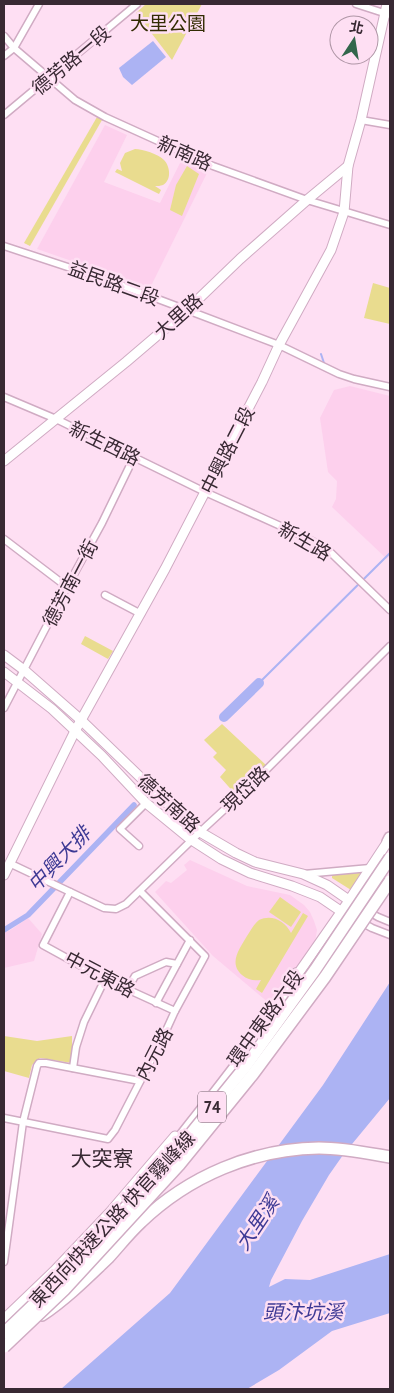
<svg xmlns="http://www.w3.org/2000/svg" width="394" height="1393" viewBox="0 0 394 1393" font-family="'PT Sans Narrow','Noto Sans TC',sans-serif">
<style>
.built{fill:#fdd0ed}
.green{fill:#e9dc8f}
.water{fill:#acb3f3}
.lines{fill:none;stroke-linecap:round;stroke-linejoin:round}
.stream{stroke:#acb3f3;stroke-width:2}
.canal{stroke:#acb3f3;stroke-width:5.5}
.river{stroke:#acb3f3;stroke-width:10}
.street-casing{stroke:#d0abc3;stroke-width:9}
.secondary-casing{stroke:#d0abc3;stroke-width:11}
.highway-casing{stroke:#d0abc3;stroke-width:14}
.street{stroke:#fff;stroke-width:6}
.secondary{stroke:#fff;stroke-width:9}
.highway{stroke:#fff;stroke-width:11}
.highway-bridge-casing{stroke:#d0abc3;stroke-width:14;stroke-linecap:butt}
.highway-bridge{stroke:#fff;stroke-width:11}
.labels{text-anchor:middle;stroke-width:5;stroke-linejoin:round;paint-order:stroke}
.shield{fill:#fedff3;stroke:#73606d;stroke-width:1}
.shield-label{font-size:18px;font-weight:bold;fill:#382933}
.park-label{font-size:19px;fill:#322b02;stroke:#fedff3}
.street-label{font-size:19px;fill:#382933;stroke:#fedff3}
.water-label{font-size:20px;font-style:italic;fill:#3d3994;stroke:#fedff3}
.quarter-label{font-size:21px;fill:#382933;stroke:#fedff3}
</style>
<rect width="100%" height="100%" fill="#fedff3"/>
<g class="built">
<polygon points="105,125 127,135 104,182 160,203 182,159 208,171 150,288 37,249"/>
<polygon points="350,386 390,396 390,555 387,559 332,507 336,499 337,481 328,472 320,418 334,390"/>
<polygon points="190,860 247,886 290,895 304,905 310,912 314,921 317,930 315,942 270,1004 213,956 155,892 166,881 171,883 187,870 184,865"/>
<polygon points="28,918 42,934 34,961 4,968 4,932 9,931"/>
</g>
<g class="green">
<polygon points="146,4 202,4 172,60 136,13"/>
<polygon points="97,117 102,120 30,246 24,243"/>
<path d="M135 149C143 149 158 154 164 160 170 166 172 180 163 185 160 186 158 186 155 186L161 190 159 194 115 172 117 169 122 171 120 163 125 153Z"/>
<polygon points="187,166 199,174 182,216 170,210 176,185"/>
<polygon points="373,283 390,288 390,324 364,318"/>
<polygon points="85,636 113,651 108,659 81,644"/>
<polygon points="222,724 266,765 236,795 220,777 226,770 213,757 217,753 204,740"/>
<polygon points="359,873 361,873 361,875 351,890 332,878 332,875"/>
<polygon points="280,897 301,912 291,927 269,912"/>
<path d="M303 913 308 916 262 993 256 989 261 980C254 981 248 980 242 975 228 963 240 948 247 936 251 930 254 924 259 920 272 914 285 921 291 933Z"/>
<polygon points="4,1036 37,1041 72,1036 72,1063 40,1058 32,1065 29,1078 4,1071"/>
</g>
<g class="water">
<polygon points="153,41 166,57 132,85 123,77 119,68"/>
<polygon points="390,982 390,1098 343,1155 329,1175 302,1221 271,1280 269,1287 285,1279 310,1280 390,1254 390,1313 332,1331 279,1370 247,1389 61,1389 170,1293 323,1085"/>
</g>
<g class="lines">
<g class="stream">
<polyline points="321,354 324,363"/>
<polyline points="259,683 390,553"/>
</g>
<polyline class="canal" points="4,930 28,915 134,805"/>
<polyline class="river" points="224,717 259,683"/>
<g class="street-casing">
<g id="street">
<polyline points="356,4 390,15"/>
<polyline points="4,36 14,48 75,100 105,117 213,166 307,200 390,225"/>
<polyline points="4,56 14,48 39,4"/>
<polyline points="4,115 137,4"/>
<polyline points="361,120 390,125"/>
<polyline points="4,246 110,281 187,310 279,345 339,374 354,379 390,387"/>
<polyline points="4,397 56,419 205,492 296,533 326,548 390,610"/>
<polyline points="4,539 67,587"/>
<polyline points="105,595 141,614"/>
<polyline points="4,708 67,587 102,523 134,457"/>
<polyline points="139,846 120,829 146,803"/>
<polyline points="9,863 104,908 116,909 126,904 200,832 252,784 390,646"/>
<polyline points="304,874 370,868"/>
<polyline points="70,892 43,945 105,979 175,1011"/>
<polyline points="360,907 378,917 390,922"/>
<polyline points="361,922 372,928 390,935"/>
<polyline points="127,990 135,976 166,962 177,964"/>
<polyline points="156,1003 190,940"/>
<polyline points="73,1068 76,1047 84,1022 105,979"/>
<polyline points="4,1118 108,1139 115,1130 164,1035 175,1011 205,956 140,891"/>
<polyline points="4,1262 23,1122 37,1066 39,1063 46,1063 140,1081"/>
</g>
</g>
<g class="secondary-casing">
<g id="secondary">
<polyline points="4,461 126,362 187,310 240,259 307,200 348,166"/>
<polyline points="4,655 24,670 81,720 167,803 200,832 236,853 255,862 303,874 327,885 353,903"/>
<polyline points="4,672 52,709 102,756 146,803 190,839 221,859 250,873 292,886 320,897 345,914"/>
<polyline points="4,875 75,731 165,569 262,382 279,345 331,250 344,212 348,166 361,120 387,4"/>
<polyline points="295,978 346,905 390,838"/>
<polyline points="4,1319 54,1271 110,1212 175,1136"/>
</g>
</g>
<g class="highway-casing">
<g id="highway">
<polyline points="388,842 390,838"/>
<path d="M170 1151C214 1094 262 1038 297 974"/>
<path d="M42 1315C66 1299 87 1278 108 1258 119 1246 129 1233 141 1222 189 1176 253 1149 319 1148 343 1148 367 1153 390 1157"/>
</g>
</g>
<use href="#street" class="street"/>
<use href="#secondary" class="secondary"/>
<use href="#highway" class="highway"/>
<g class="highway-bridge-casing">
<g id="highway-bridge">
<polyline points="4,1333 56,1283 172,1157 245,1067 315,970 390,858"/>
<polyline points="4,1347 64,1290 179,1165 253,1074 325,977 390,881"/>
</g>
</g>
<use href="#highway-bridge" class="highway-bridge"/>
</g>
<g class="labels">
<rect class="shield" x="198" y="1091.5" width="28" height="31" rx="4"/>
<g class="shield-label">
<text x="212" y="1113">74</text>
</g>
<g class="park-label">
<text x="168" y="30">大里公園</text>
</g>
<g class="street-label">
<text transform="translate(71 60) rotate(-40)" y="7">德芳路一段</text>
<text transform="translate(185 153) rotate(24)" y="7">新南路</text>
<text transform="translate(114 283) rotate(20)" y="7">益民路二段</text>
<text transform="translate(178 316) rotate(-42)" y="7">大里路</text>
<text transform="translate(105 443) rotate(26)" y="7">新生西路</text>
<text transform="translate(227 450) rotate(-63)" y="7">中興路二段</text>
<text transform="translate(305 541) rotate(30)" y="7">新生路</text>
<text transform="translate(70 583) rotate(-62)" y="7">德芳南一街</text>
<text transform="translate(245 789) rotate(-44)" y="7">現岱路</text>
<text transform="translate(169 803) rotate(42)" y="7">德芳南路</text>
<text transform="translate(100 974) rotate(28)" y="7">中元東路</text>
<text transform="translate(265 1018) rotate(-54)" y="7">環中東路六段</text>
<text transform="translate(154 1054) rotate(-63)" y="7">內元路</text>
<text transform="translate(112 1219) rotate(-47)" y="7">東西向快速公路 快官霧峰線</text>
</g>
<g class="water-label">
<text transform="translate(59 859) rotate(-46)" y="7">中興大排</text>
<text transform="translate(257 1223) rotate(-56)" y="7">大里溪</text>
<text x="303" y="1319">頭汴坑溪</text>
</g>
<g class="quarter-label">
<text x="102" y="1166">大突寮</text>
</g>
</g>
<rect width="394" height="1393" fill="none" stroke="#382933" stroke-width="10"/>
<g transform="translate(354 40) rotate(12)"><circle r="24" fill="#fedff3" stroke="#af96a6"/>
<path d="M0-4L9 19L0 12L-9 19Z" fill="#32674c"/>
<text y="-8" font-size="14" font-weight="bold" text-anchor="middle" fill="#382933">北</text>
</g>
</svg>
